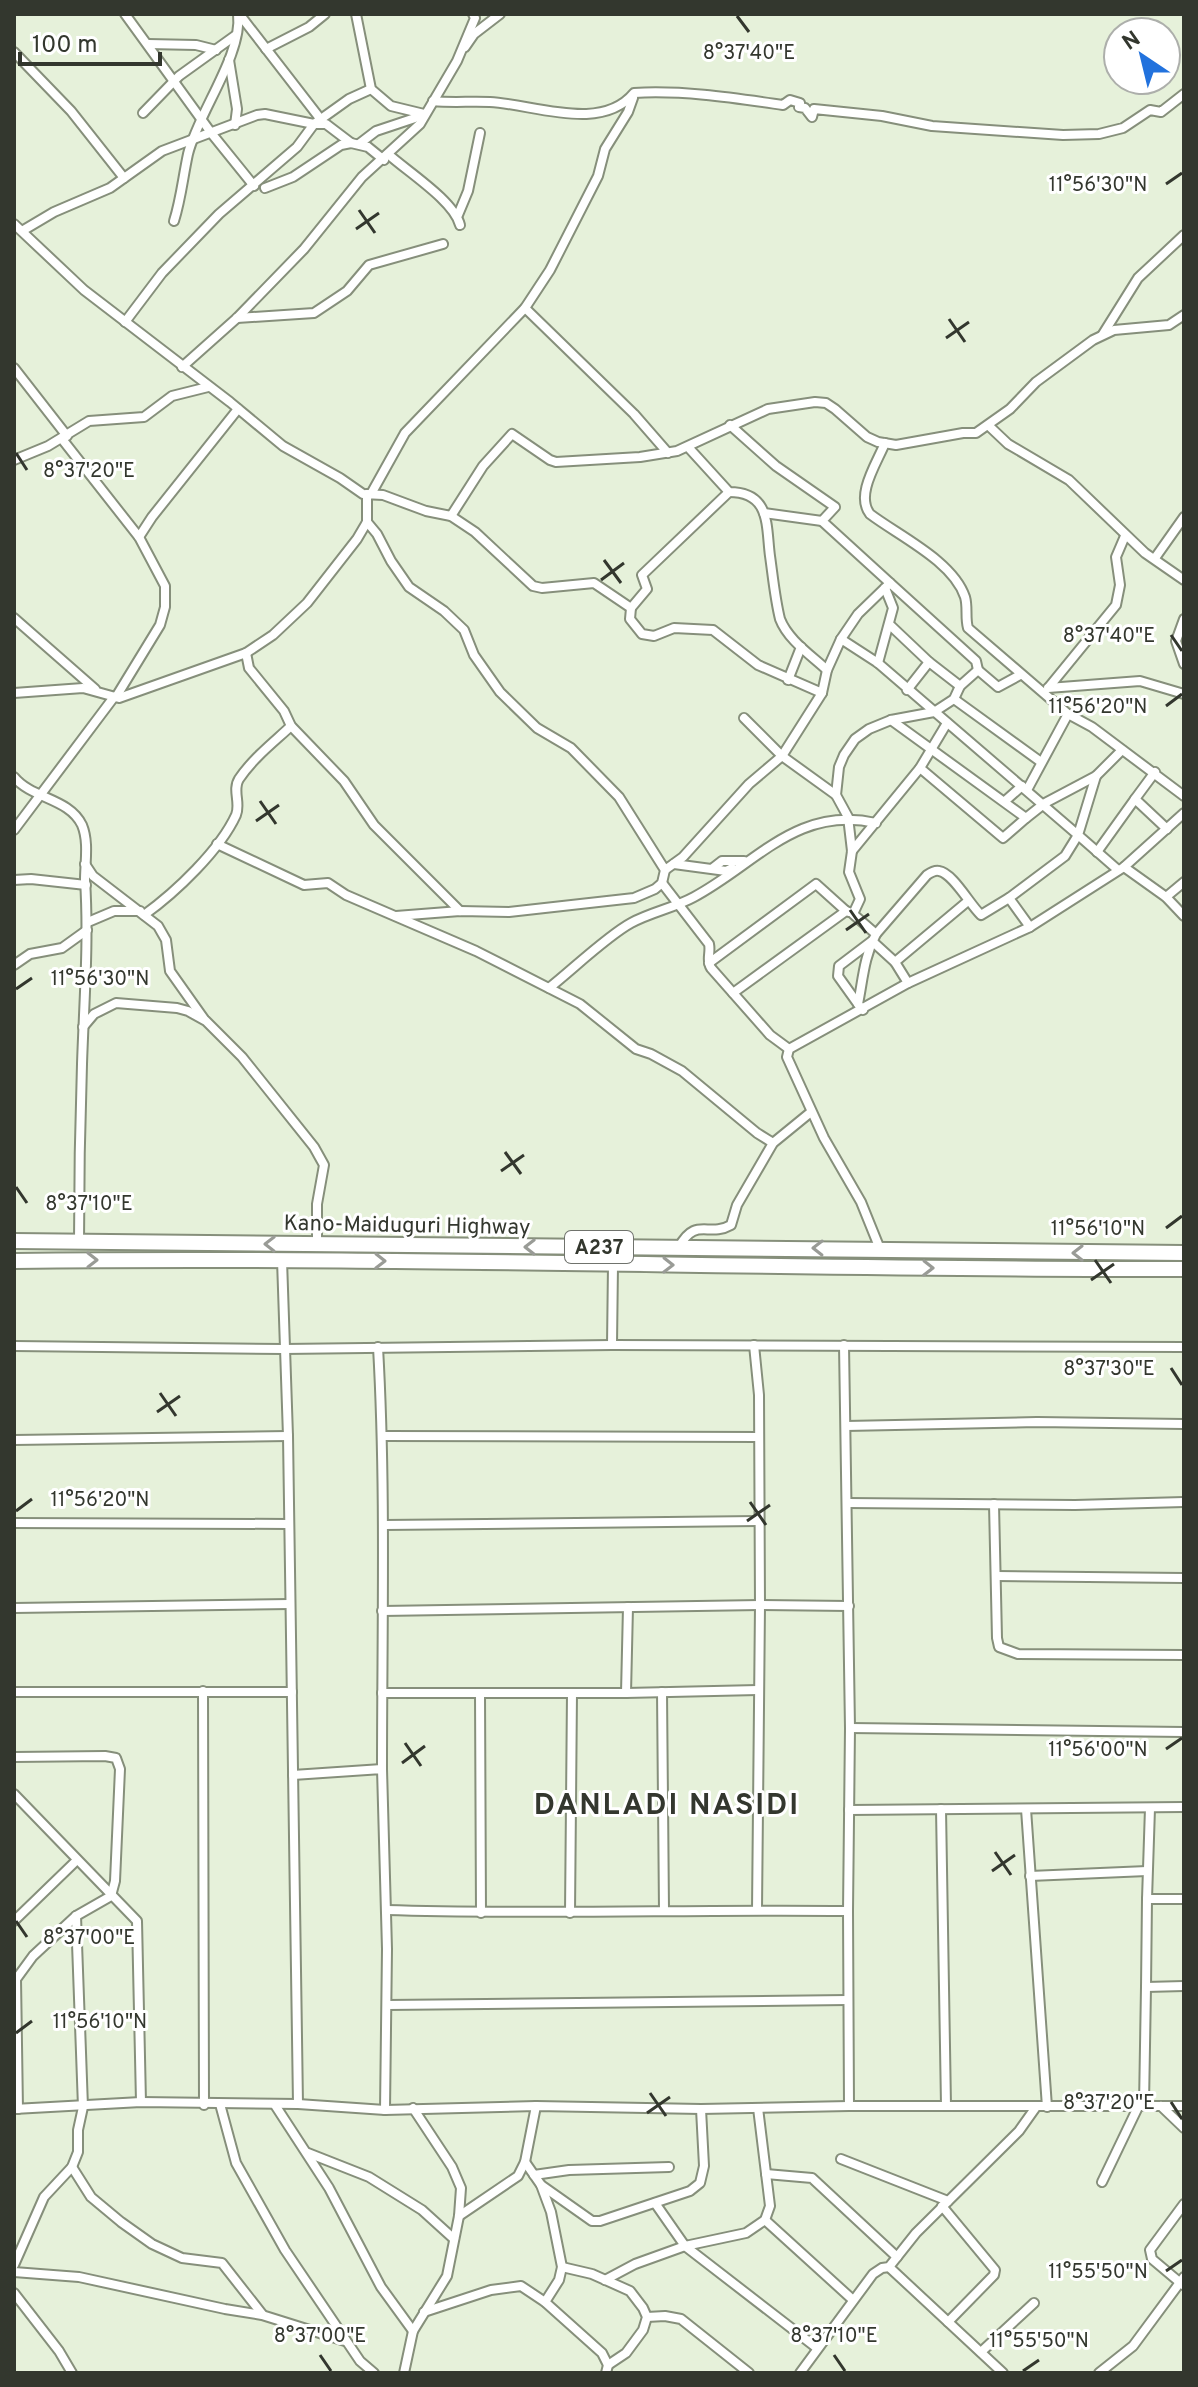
<svg xmlns="http://www.w3.org/2000/svg" width="1198" height="2387" viewBox="0 0 1198 2387" font-family="Overpass,sans-serif">
<style>
.lines{fill:none;stroke-linecap:round;stroke-linejoin:round}
.street-casing{stroke:#868f7b;stroke-width:12}
.highway-casing{stroke:#868f7b;stroke-width:18}
.street{stroke:#fff;stroke-width:8}
.highway{stroke:#fff;stroke-width:14}
.oneway{stroke:#999b96}
.ticks{fill:none;stroke:#33372e;stroke-width:3}
.labels{text-anchor:middle;stroke-width:6;stroke-linejoin:round;paint-order:stroke}
.shield{fill:#fff;stroke:#70736d;stroke-width:2}
.shield-label{font-size:20px;font-weight:bold;fill:#33372e}
.street-label{font-size:22px;fill:#33372e;stroke:#fff}
.district-label{font-size:30px;font-weight:bold;letter-spacing:2px;fill:#33372e;stroke:#fff}
.ticks-label{font-size:20px;text-anchor:middle;fill:#33372e;stroke:#fff;stroke-width:6;stroke-linejoin:round;paint-order:stroke}
</style>
<rect width="100%" height="100%" fill="#e6f1da"/>
<g class="lines">
<g class="street-casing">
<g id="street">
<polyline points="125,14 212,134 254,186"/>
<polyline points="356,14 371,89 391,106 424,114"/>
<polyline points="240,15 322,121"/>
<polyline points="148,44 196,45 216,50"/>
<polyline points="465,47 474,34 500,14"/>
<polyline points="266,49 309,27 325,14"/>
<polyline points="14,52 71,111 124,178"/>
<polyline points="229,60 237,109 235,125"/>
<path d="M433 101C452 103 471 101 490 102 533 104 601 133 634 93 683 90 734 98 783 105L790 100 800 103 799 107 805 108 812 117 814 109 882 116 932 126 1063 135 1099 134 1123 128 1150 110 1161 112 1184 94"/>
<polyline points="143,113 179,76 236,35"/>
<polyline points="359,144 376,131 424,115"/>
<path d="M388 154C408 172 454 201 460 225"/>
<polyline points="265,188 293,177 341,145 351,143 368,147 384,160"/>
<polyline points="458,215 468,191 480,133"/>
<path d="M174 221C181 199 183 177 188 154 198 113 243 54 238 14"/>
<polyline points="14,224 84,290 230,402 283,446 340,478 363,494 383,495 426,511 451,516 475,532 533,586 542,588 594,583 631,608 630,619 642,634 654,636 674,628 713,630 758,665 822,693"/>
<polyline points="22,231 54,212 110,188 162,151 257,115 265,114 314,124 326,124 351,143"/>
<polyline points="525,308 634,414 668,453"/>
<polyline points="237,318 314,313 347,291 369,265 443,244"/>
<polyline points="125,322 162,273 219,214 297,147 314,124 349,99 371,89"/>
<polyline points="1103,334 1138,278 1184,235"/>
<polyline points="182,367 237,318 304,249 362,177 420,124 457,61 475,18 473,14"/>
<polyline points="14,368 67,436"/>
<polyline points="989,426 1008,444 1069,480 1145,553 1184,580"/>
<polyline points="62,439 139,537 165,586 165,607 160,625 116,697"/>
<path d="M885 443C877 463 855 495 870 514 899 536 953 561 965 597 968 607 965 618 968 628L1068 714 1092 727 1184 796"/>
<path d="M688 447 729 492C771 492 766 526 770 556 773 577 775 599 780 619 788 640 811 655 827 670"/>
<polyline points="14,460 48,446 89,421 144,417 172,396 208,387"/>
<polyline points="371,494 405,433 525,308 550,270 598,176 605,149 628,112 633,98"/>
<polyline points="764,513 822,521"/>
<polyline points="451,516 483,466 512,434 550,460 556,462 640,457 677,451 768,409 815,402 826,403 835,409 867,437 878,442 896,445 963,433 976,433 1010,409 1036,382 1093,340 1114,330 1169,325 1184,315"/>
<polyline points="367,522 377,534 391,561 409,587 444,611 464,630 474,655 500,692 537,728 571,748 619,797 665,870 662,883 655,889 634,898 509,912 460,911 396,916"/>
<polyline points="139,537 152,517 238,409"/>
<polyline points="1155,558 1184,517"/>
<polyline points="890,583 976,661 978,670"/>
<polyline points="631,608 647,589 642,575 729,492"/>
<polyline points="14,618 95,689"/>
<polyline points="1184,619 1176,641 1184,664"/>
<polyline points="891,626 929,662"/>
<polyline points="841,639 878,663 1078,835 1065,856 1009,898 1030,927"/>
<polyline points="246,653 249,668 284,711 291,726 344,781 374,825 460,911"/>
<polyline points="878,663 893,608 885,588"/>
<polyline points="788,680 801,647"/>
<polyline points="1049,687 1116,605 1120,585 1116,557 1125,536"/>
<polyline points="1048,688 1140,681 1184,694"/>
<polyline points="907,690 929,662 960,686"/>
<polyline points="14,693 83,688 119,698 246,653 273,635 307,603 357,539 367,522 367,494"/>
<polyline points="954,699 1041,762"/>
<polyline points="744,718 782,756 836,795"/>
<polyline points="891,720 1026,818 1045,803 1096,776 1122,750"/>
<polyline points="920,768 1003,838 1026,818"/>
<polyline points="1096,776 1078,835 1118,870"/>
<path d="M14 777C32 799 69 798 82 825 89 842 85 862 85 880 89 941 84 1003 82 1064 80 1123 79 1183 79 1242"/>
<polyline points="1027,790 1068,714"/>
<polyline points="1135,799 1155,772"/>
<polyline points="1005,801 1022,786"/>
<polyline points="14,830 114,697"/>
<polyline points="217,844 304,885 328,883 346,895 476,951 580,1004 636,1049 651,1054 682,1071 757,1133 773,1143"/>
<polyline points="852,851 920,768 947,723"/>
<polyline points="1097,852 1135,799 1167,829"/>
<polyline points="85,864 93,876 158,926 166,940 170,971 204,1019"/>
<polyline points="674,864 726,871 732,868"/>
<polyline points="1124,867 1166,897 1184,916"/>
<polyline points="713,868 722,861 744,861"/>
<polyline points="665,870 683,857 749,784 782,756 822,693 827,670 841,639 858,614 890,583 822,521 835,507 776,466 730,425"/>
<polyline points="14,880 31,879 86,885"/>
<path d="M662 883 709 944C711 953 706 960 711 968L770 1035 789 1049"/>
<polyline points="1166,897 1184,882"/>
<path d="M144 915C176 892 220 850 236 815 241 803 232 790 239 779 253 758 274 742 291 726"/>
<polyline points="88,922 114,911 140,911"/>
<path d="M876 934 927 875C930 873 935 870 939 871 953 873 970 905 981 915L1009 898"/>
<polyline points="895,962 908,983"/>
<polyline points="709,963 816,884 846,911"/>
<polyline points="14,965 30,954 62,948 87,930"/>
<path d="M549 988C572 970 607 936 631 923 651 912 674 908 694 897 756 864 797 805 876 823"/>
<polyline points="733,993 846,911 849,912"/>
<polyline points="858,1004 838,976 839,966 872,941 895,962 968,901"/>
<path d="M863 1010 858 1004C863 979 864 957 876 934L853 914 860 899 849 872 852 851 848 817 836 795 839 767 844 755 855 739 869 729 891 720 934 712 954 699 960 686 978 670 998 687 1020 675"/>
<polyline points="83,1027 94,1014 116,1003 177,1008 188,1011 206,1021 242,1057 314,1147 324,1165 317,1204 317,1245"/>
<path d="M679 1247C696 1216 708 1238 731 1225L737 1205 773 1143 811 1112"/>
<polyline points="880,1249 861,1202 824,1138 787,1057 789,1049 908,983 1030,927 1124,867 1184,813"/>
<polyline points="282,1260 288,1436 298,2104"/>
<polyline points="612,1345 613,1265"/>
<polyline points="754,1345 759,1395 760,1605 757,1910"/>
<polyline points="844,1345 850,1728 848,1911 849,2106"/>
<polyline points="14,1346 284,1349 612,1345 1184,1347"/>
<path d="M378 1347C386 1488 382 1628 382 1769"/>
<polyline points="846,1426 1037,1422 1184,1424"/>
<polyline points="383,1436 759,1437"/>
<polyline points="14,1440 288,1436"/>
<polyline points="848,1503 1075,1505 1184,1502"/>
<polyline points="994,1504 997,1638 999,1647 1018,1654 1184,1655"/>
<polyline points="14,1523 289,1524"/>
<polyline points="384,1525 758,1521"/>
<polyline points="996,1576 1184,1578"/>
<polyline points="14,1608 290,1604"/>
<polyline points="382,1611 760,1605 849,1606"/>
<polyline points="203,1691 204,2105"/>
<polyline points="14,1692 292,1692"/>
<polyline points="662,1692 664,1910"/>
<polyline points="382,1693 626,1693 758,1690"/>
<polyline points="480,1693 481,1913"/>
<polyline points="626,1693 628,1607"/>
<polyline points="850,1728 1184,1732"/>
<polyline points="14,1757 105,1756 116,1758 120,1769 115,1881 111,1896 76,1916 33,1956 14,1982"/>
<polyline points="293,1775 382,1769 387,1949 385,2110"/>
<polyline points="14,1794 137,1921 141,2102"/>
<polyline points="941,1809 946,2106"/>
<polyline points="1026,1809 1047,2107"/>
<polyline points="849,1810 1184,1807"/>
<polyline points="1030,1876 1147,1871"/>
<polyline points="1147,1899 1150,1808"/>
<polyline points="1184,1899 1147,1899 1146,1987 1184,1986"/>
<path d="M386 1910C540 1915 694 1909 848 1911"/>
<polyline points="570,1913 572,1693"/>
<polyline points="14,1921 77,1860"/>
<polyline points="16,1979 18,2109"/>
<polyline points="387,2005 848,2000"/>
<polyline points="220,2104 236,2163 285,2250 360,2361 374,2373"/>
<polyline points="275,2105 329,2188 381,2287 413,2331"/>
<polyline points="1144,2105 1146,1987"/>
<polyline points="1161,2106 1184,2128"/>
<polyline points="14,2109 141,2102 298,2104 385,2110 536,2106 701,2109 849,2106 1184,2106"/>
<polyline points="308,2153 369,2177 422,2210 454,2239"/>
<polyline points="841,2159 948,2201"/>
<polyline points="525,2162 541,2185 551,2212 562,2267 559,2280 545,2302"/>
<polyline points="72,2167 91,2197 121,2222 152,2244 182,2258 222,2263 262,2314"/>
<polyline points="766,2174 812,2178 897,2257"/>
<polyline points="534,2175 569,2170 669,2167"/>
<polyline points="1102,2182 1139,2105"/>
<polyline points="541,2185 592,2221 600,2221 690,2191 700,2183 704,2166 701,2109"/>
<polyline points="655,2203 685,2246 817,2348"/>
<polyline points="942,2206 995,2270 994,2275 948,2322"/>
<polyline points="459,2216 518,2176 525,2162 536,2106"/>
<polyline points="765,2220 853,2300"/>
<polyline points="14,2265 44,2197 72,2167 78,2152 78,2130 83,2107 76,1916"/>
<polyline points="562,2267 592,2274 630,2291 643,2308 647,2317 643,2330 626,2353 608,2365"/>
<polyline points="889,2267 1003,2373"/>
<polyline points="14,2272 79,2277 225,2309 262,2315 345,2341"/>
<polyline points="605,2280 635,2264 685,2246 746,2233 765,2220 770,2206 758,2108"/>
<polyline points="1183,2285 1152,2259 1150,2250 1184,2204"/>
<polyline points="14,2293 59,2351 72,2373"/>
<polyline points="424,2312 491,2290 521,2286 545,2302 602,2353 608,2365 606,2373"/>
<polyline points="647,2317 665,2316 681,2319 749,2373"/>
<polyline points="981,2352 1034,2303"/>
<polyline points="404,2373 413,2331 447,2276 459,2216 461,2188 452,2167 413,2108"/>
<polyline points="800,2373 873,2274 882,2268 889,2267 916,2233 1019,2131 1036,2107"/>
<polyline points="1099,2373 1133,2346 1184,2277"/>
</g>
</g>
<g class="highway-casing">
<g id="highway">
<polyline points="14,1241 1184,1253"/>
<path d="M14 1261C404 1256 794 1270 1184 1269"/>
</g>
</g>
<use href="#street" class="street"/>
<use href="#highway" class="highway"/>
</g>
<defs><path id="oneway-chevron" d="M-2-3.5L2.5 0L-2 3.5" fill="none" stroke-width="1.6" stroke-linecap="round" stroke-linejoin="round" transform="scale(2)"/></defs>
<g class="oneway">
<use href="#oneway-chevron" transform="translate(270 1244) rotate(-179)"/>
<use href="#oneway-chevron" transform="translate(530 1247) rotate(-179)"/>
<use href="#oneway-chevron" transform="translate(818 1248) rotate(-179)"/>
<use href="#oneway-chevron" transform="translate(1078 1253) rotate(180)"/>
<use href="#oneway-chevron" transform="translate(92 1260)"/>
<use href="#oneway-chevron" transform="translate(380 1261) rotate(1)"/>
<use href="#oneway-chevron" transform="translate(668 1265) rotate(1)"/>
<use href="#oneway-chevron" transform="translate(928 1268) rotate(1)"/>
</g>
<path class="ticks" d="M737 16 749 32M1166 184 1182 173M359 210 375 233M356 229 379 213M949 319 965 342M946 338 969 322M16 453 27 470M604 560 621 583M601 580 624 563M1171 635 1182 651M1166 706 1182 694M260 801 276 824M256 821 279 805M850 910 866 933M846 930 869 914M16 989 32 978M505 1152 521 1174M501 1171 524 1155M16 1187 27 1203M1166 1228 1182 1216M1095 1260 1111 1283M1091 1280 1114 1264M1171 1368 1182 1385M160 1393 176 1416M157 1412 180 1396M750 1502 766 1525M16 1511 32 1499M747 1521 770 1505M405 1743 421 1766M1166 1749 1182 1738M402 1763 425 1746M995 1852 1011 1875M992 1871 1015 1855M16 1921 27 1937M16 2033 32 2021M650 2093 666 2116M1171 2102 1182 2119M647 2113 670 2097M1166 2271 1182 2260M320 2355 331 2371M834 2355 845 2371M1023 2371 1039 2360"/>
<g class="labels">
<rect class="shield" x="565" y="1231" width="68" height="32" rx="6"/>
<g class="shield-label">
<text x="599" y="1254">A237</text>
</g>
<g class="street-label">
<text transform="translate(407 1224) rotate(1)" y="8">Kano-Maiduguri Highway</text>
</g>
<g class="district-label">
<text x="667" y="1814">DANLADI NASIDI</text>
</g>
</g>
<g class="ticks-label">
<text x="749" y="59">8°37'40"E</text>
<text x="1098" y="191">11°56'30"N</text>
<text x="89" y="477">8°37'20"E</text>
<text x="1109" y="642">8°37'40"E</text>
<text x="1098" y="713">11°56'20"N</text>
<text x="100" y="985">11°56'30"N</text>
<text x="89" y="1210">8°37'10"E</text>
<text x="1098" y="1235">11°56'10"N</text>
<text x="1109" y="1375">8°37'30"E</text>
<text x="100" y="1506">11°56'20"N</text>
<text x="1098" y="1756">11°56'00"N</text>
<text x="89" y="1944">8°37'00"E</text>
<text x="100" y="2028">11°56'10"N</text>
<text x="1109" y="2109">8°37'20"E</text>
<text x="1098" y="2278">11°55'50"N</text>
<text x="320" y="2342">8°37'00"E</text>
<text x="834" y="2342">8°37'10"E</text>
<text x="1039" y="2347">11°55'50"N</text>
</g>
<rect width="1198" height="2387" fill="none" stroke="#33372e" stroke-width="32"/>
<g transform="translate(1142 56) rotate(325)"><circle r="38" fill="#ffffff" stroke="#adafab" stroke-width="2"/>
<path d="M0-6L14 30L0 20L-14 30Z" fill="#2272dd"/>
<text y="-12" font-size="22" font-weight="bold" text-anchor="middle" fill="#33372e">N</text>
</g>
<path d="M20 52v12h140v-12" fill="none" stroke="#33372e" stroke-width="4"/>
<text x="32" y="52" font-size="24" fill="#33372e" stroke="#ffffff" stroke-width="6" paint-order="stroke">100 m</text>
</svg>
